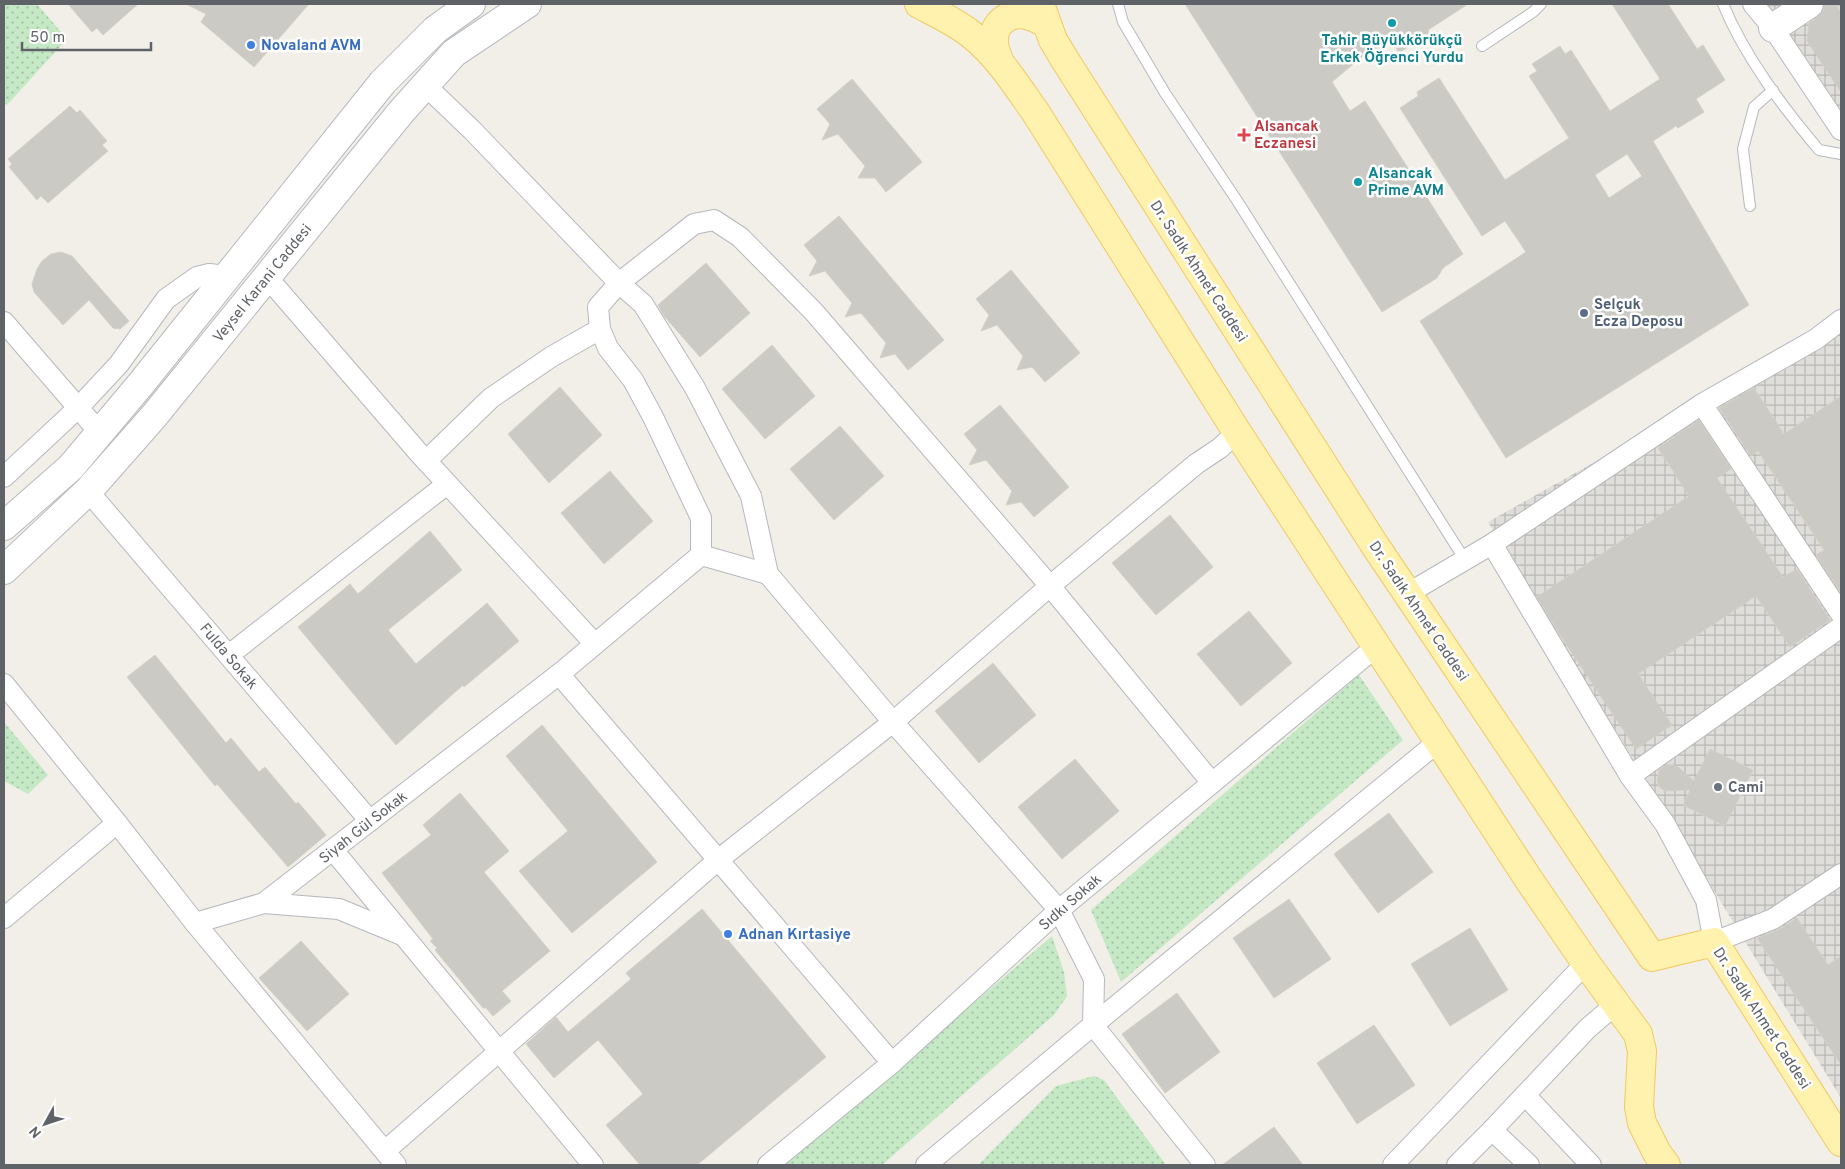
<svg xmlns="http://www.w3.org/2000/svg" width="1845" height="1169" viewBox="0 0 1845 1169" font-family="Overpass,sans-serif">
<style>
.industrial{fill:url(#industrial-grid)}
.green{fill:url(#green-dots)}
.building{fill:#cccac5;stroke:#d6d1c6;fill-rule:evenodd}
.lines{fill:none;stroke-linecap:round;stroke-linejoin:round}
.lane-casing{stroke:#b5b8bc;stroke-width:12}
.street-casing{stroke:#b5b8bc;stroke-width:22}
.secondary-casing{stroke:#b6babf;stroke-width:30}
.primary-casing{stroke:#f2c960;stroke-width:30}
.lane{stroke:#fff;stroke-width:10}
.street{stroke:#fff;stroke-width:20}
.secondary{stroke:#fff;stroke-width:28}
.primary{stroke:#fff2af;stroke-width:28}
.culture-dot{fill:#0f9aa8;stroke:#fff;stroke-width:2}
.shop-dot{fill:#3f7fe0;stroke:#fff;stroke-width:2}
.health-dot{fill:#e0444e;stroke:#fff;stroke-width:2}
.service-dot{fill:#5c6f8a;stroke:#fff;stroke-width:2}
.worship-dot{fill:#6b7280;stroke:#fff;stroke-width:2}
.labels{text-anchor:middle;stroke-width:5;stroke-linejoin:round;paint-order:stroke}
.culture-label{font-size:15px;font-weight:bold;fill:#0d838f;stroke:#fff}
.shop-label{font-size:15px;font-weight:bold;fill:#366cbe;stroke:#fff;text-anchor:start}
.health-label{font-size:15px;font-weight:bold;fill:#be3a42;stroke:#fff;text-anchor:start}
.street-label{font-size:15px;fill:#5f6368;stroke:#fff}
.service-label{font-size:15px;font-weight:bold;fill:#4e5e75;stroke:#fff;text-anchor:start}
.worship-label{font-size:15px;font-weight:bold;fill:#5b616d;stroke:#fff;text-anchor:start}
</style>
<defs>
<pattern id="industrial-grid" width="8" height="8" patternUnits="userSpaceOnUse" patternTransform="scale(1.25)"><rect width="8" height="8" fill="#e0deda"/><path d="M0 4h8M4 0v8" fill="none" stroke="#b9b8b5"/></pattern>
<pattern id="green-dots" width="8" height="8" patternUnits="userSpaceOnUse" patternTransform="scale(1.25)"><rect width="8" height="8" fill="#c5e8c5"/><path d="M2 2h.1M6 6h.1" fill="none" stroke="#a3c0a4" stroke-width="1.8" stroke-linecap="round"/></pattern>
</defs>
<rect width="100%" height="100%" fill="#f1efe8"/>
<g class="industrial">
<polygon points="1759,4 1841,4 1841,121"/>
<polygon points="1841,323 1841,1098 1488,522"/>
</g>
<g class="green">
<polygon points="4,4 37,4 67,39 7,105 4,103"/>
<polygon points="1359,675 1403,740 1121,982 1091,910"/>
<polygon points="4,722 48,775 28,794 4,781"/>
<polygon points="1052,936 1064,972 1067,996 1054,1015 882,1165 784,1165"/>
<polygon points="1094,1076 1104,1080 1166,1165 978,1165 1056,1086"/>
</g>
<g class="building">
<polygon points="68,4 138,4 103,35 97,28 92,32"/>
<polygon points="186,4 309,4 254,67 201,22 206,14"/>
<polygon points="1185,4 1468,4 1428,30 1429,33 1399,53 1391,40 1367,56 1365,54 1332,82 1350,111 1365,101 1463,254 1443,268 1437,278 1382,312"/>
<path d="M1612 4H1668L1697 49 1703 45 1725 80 1696 99 1704 112 1678 128 1676 126 1653 141 1749 305 1506 458 1420 321 1526 252 1505 221 1482 236 1400 108 1418 96 1417 92 1439 78 1505 180 1569 138 1529 76 1537 71 1532 64 1560 46 1565 54 1571 50 1610 111 1660 79ZM1627 154 1642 176 1609 198 1595 175Z"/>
<polygon points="1828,4 1836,4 1841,12 1841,92 1807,41 1809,23 1818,17 1823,11 1824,7"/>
<polygon points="852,79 922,162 886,192 875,178 858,178 865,166 838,134 822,140 830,124 817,109"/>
<polygon points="70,106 77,113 80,110 107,141 102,145 108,151 48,203 41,196 37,200 9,167 12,164 8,159"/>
<polygon points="839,216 944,340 908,370 895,354 880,358 886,343 861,313 845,317 852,303 825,271 809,276 817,261 804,245"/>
<polygon points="61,252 72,256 129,321 120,329 113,328 89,300 63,325 34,292 32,284 37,269 42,261 51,254"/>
<polygon points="706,263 750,313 700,357 664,316 658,305"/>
<polygon points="1011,270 1080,353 1045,382 1032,367 1017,370 1023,356 997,325 981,331 989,315 976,299"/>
<polygon points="772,345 815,396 765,439 722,389"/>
<polygon points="560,387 602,435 549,483 508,434"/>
<polygon points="1754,388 1784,434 1841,396 1841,593 1816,555 1824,550 1758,451 1751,456 1719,408"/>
<polygon points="1000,405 1069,487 1034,517 1021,502 1006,505 1012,491 986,460 969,465 977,450 964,434"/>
<polygon points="1699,420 1731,469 1717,478 1783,577 1797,569 1830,620 1790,647 1756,596 1638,674 1672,725 1636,749 1558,632 1537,597 1689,496 1658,448"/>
<polygon points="840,426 884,476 834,520 790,469"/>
<polygon points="610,471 653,521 604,564 561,513"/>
<polygon points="1170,515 1213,567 1156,615 1112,563"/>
<polygon points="430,531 462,570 388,630 416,664 487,603 519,641 464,687 463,685 396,745 298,627 350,584 358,594"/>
<polygon points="1249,611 1292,663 1241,706 1197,654"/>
<polygon points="155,655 226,743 231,738 259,772 265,767 296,804 298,802 326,835 288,867 217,784 215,786 127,677"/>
<polygon points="993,663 1036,715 979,763 935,711"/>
<polygon points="542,725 657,862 572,933 519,871 568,831 506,756"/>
<polygon points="1710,749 1753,770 1725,826 1683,805 1690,790 1665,791 1659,787 1657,780 1659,770 1666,765 1672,765 1678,767 1694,781"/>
<polygon points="1075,759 1119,811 1062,859 1018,807"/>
<polygon points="460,793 509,851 484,872 550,951 502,991 511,1001 493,1016 486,1008 483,1008 435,950 437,948 430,941 433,939 382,873 431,835 423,825"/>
<polygon points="1389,813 1433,872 1378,913 1334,854"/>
<polygon points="1289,899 1331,959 1274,998 1233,938"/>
<polygon points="702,909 826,1057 697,1165 640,1165 606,1125 643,1094 598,1040 554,1078 526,1044 556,1017 568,1032 631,979 626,973"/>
<polygon points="1797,918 1828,965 1841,956 1841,1065 1757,938 1778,930"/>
<polygon points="1470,928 1508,990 1450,1026 1411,964"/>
<polygon points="301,941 349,994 307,1031 259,978"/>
<polygon points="1177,993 1220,1052 1165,1093 1122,1034"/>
<polygon points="1374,1025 1415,1085 1357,1124 1317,1063"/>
<polygon points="1274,1127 1303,1165 1222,1165"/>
</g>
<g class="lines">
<g class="lane-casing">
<g id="lane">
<polyline points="1118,4 1123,22 1165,93 1236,199 1465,560"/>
<path d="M1723 4C1745 57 1782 106 1819 150L1841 154"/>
<polyline points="1482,46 1533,12 1541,4"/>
<polyline points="1750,206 1743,149 1754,107 1773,90"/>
</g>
</g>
<g class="street-casing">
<g id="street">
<polyline points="1753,4 1773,28 1841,130"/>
<polyline points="425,85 472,130 619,283 643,304 695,388 751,496 768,574 893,722 1059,910 1094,979 1093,1025 1205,1165"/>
<polyline points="267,277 418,452 595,644"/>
<polyline points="4,322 100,433"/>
<polyline points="1702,404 1816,339 1841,320"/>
<polyline points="426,461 491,398 551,357 600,329"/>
<polyline points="4,477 78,408 119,364 166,299 197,277 209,274 227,276"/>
<polyline points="88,491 370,821"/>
<polyline points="1492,544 1630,776 1665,824 1706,900 1714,942 1773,919 1841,874"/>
<polyline points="701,555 701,518 653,417 633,380 608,348 600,329 598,307 619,283 694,224 714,220 740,237 814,312 1050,586 1212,783"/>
<polyline points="1407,594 1492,544 1702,404 1841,614"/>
<polyline points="229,655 447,484"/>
<polyline points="559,674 892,1063"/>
<polyline points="4,684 117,823 195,923 396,1165"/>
<polyline points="1630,776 1841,627"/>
<polyline points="333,850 593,1165"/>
<polyline points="264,903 339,909 402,935"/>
<polyline points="4,918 117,823"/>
<polyline points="195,923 264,903 563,671 701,555 768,574"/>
<polyline points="1525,1095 1591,1165"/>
<polyline points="385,1151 718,860 893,722 1050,586 1196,464 1220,448 1237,432"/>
<polyline points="768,1165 892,1063 1059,910 1377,646"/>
<polyline points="926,1165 1093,1025 1439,741"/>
<polyline points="1393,1165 1586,963"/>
<polyline points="1457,1165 1492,1130"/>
<polyline points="1529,1165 1492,1130 1587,1029 1616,1004"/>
</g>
</g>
<g class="secondary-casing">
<g id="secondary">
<polyline points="1773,28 1809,4"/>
<polyline points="4,526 71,467 140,385 383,82 435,30 471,4"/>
<polyline points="4,570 88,491 154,416 401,112 454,53 527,4"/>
</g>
</g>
<g class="primary-casing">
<g id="primary">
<path d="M919 4C938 14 956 22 972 35 999 57 1017 86 1036 113L1237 432 1529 880 1586 963 1638 1034 1642 1051 1639 1107 1642 1123 1657 1153 1666 1165"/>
<polyline points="1040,4 1053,40 1065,60 1374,544 1652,957 1714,942 1841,1142"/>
<path d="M1000 63C997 55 993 47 994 39 994 34 996 28 999 24 1014 8 1030 14 1047 24"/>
</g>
</g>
<use href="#lane" class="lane"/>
<use href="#street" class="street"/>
<use href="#secondary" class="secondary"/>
<use href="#primary" class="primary"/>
</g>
<g class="culture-dot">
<circle cx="1392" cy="23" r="5"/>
<circle cx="1358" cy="182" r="5"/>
</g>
<g class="shop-dot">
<circle cx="251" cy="45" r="5"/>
<circle cx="728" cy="934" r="5"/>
</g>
<path class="health-dot" d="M1241.5 127.5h5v5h5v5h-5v5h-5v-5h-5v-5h5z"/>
<circle class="service-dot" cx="1584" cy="313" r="5"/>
<circle class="worship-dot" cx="1718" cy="787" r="5"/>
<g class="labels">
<g class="culture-label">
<text x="1392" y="45">Tahir Büyükkörükçü<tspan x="1392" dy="17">Erkek Öğrenci Yurdu</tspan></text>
<text x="1368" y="178" text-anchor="start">Alsancak<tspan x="1368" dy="17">Prime AVM</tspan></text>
</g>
<g class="shop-label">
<text x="261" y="50">Novaland AVM</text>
<text x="738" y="939">Adnan Kırtasiye</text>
</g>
<g class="health-label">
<text x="1254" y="131">Alsancak<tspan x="1254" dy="17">Eczanesi</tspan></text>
</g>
<g class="street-label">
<text transform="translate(1199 271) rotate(57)" y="5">Dr. Sadık Ahmet Caddesi</text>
<text transform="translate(262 283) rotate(-51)" y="5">Veysel Karani Caddesi</text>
<text transform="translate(1419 611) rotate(56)" y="5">Dr. Sadık Ahmet Caddesi</text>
<text transform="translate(229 656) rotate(50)" y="5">Fulda Sokak</text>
<text transform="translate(363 827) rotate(-38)" y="5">Siyah Gül Sokak</text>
<text transform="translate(1070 902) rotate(-41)" y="5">Sıdkı Sokak</text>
<text transform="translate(1762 1018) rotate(57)" y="5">Dr. Sadık Ahmet Caddesi</text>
</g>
<g class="service-label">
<text x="1594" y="309">Selçuk<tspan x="1594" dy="17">Ecza Deposu</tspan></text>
</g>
<g class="worship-label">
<text x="1728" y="792">Cami</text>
</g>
</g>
<rect width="1845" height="1169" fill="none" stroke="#5f6368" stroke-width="10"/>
<g transform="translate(45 1124) rotate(230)" stroke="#ffffff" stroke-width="4" paint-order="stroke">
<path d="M0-4L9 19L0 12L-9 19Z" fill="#5f6368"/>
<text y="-8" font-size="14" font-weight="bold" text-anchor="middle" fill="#5f6368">N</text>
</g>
<path d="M22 42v8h129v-8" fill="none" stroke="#5f6368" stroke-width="2.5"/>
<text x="30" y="42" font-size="15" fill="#5f6368" stroke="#ffffff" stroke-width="4" paint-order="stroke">50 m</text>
</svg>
